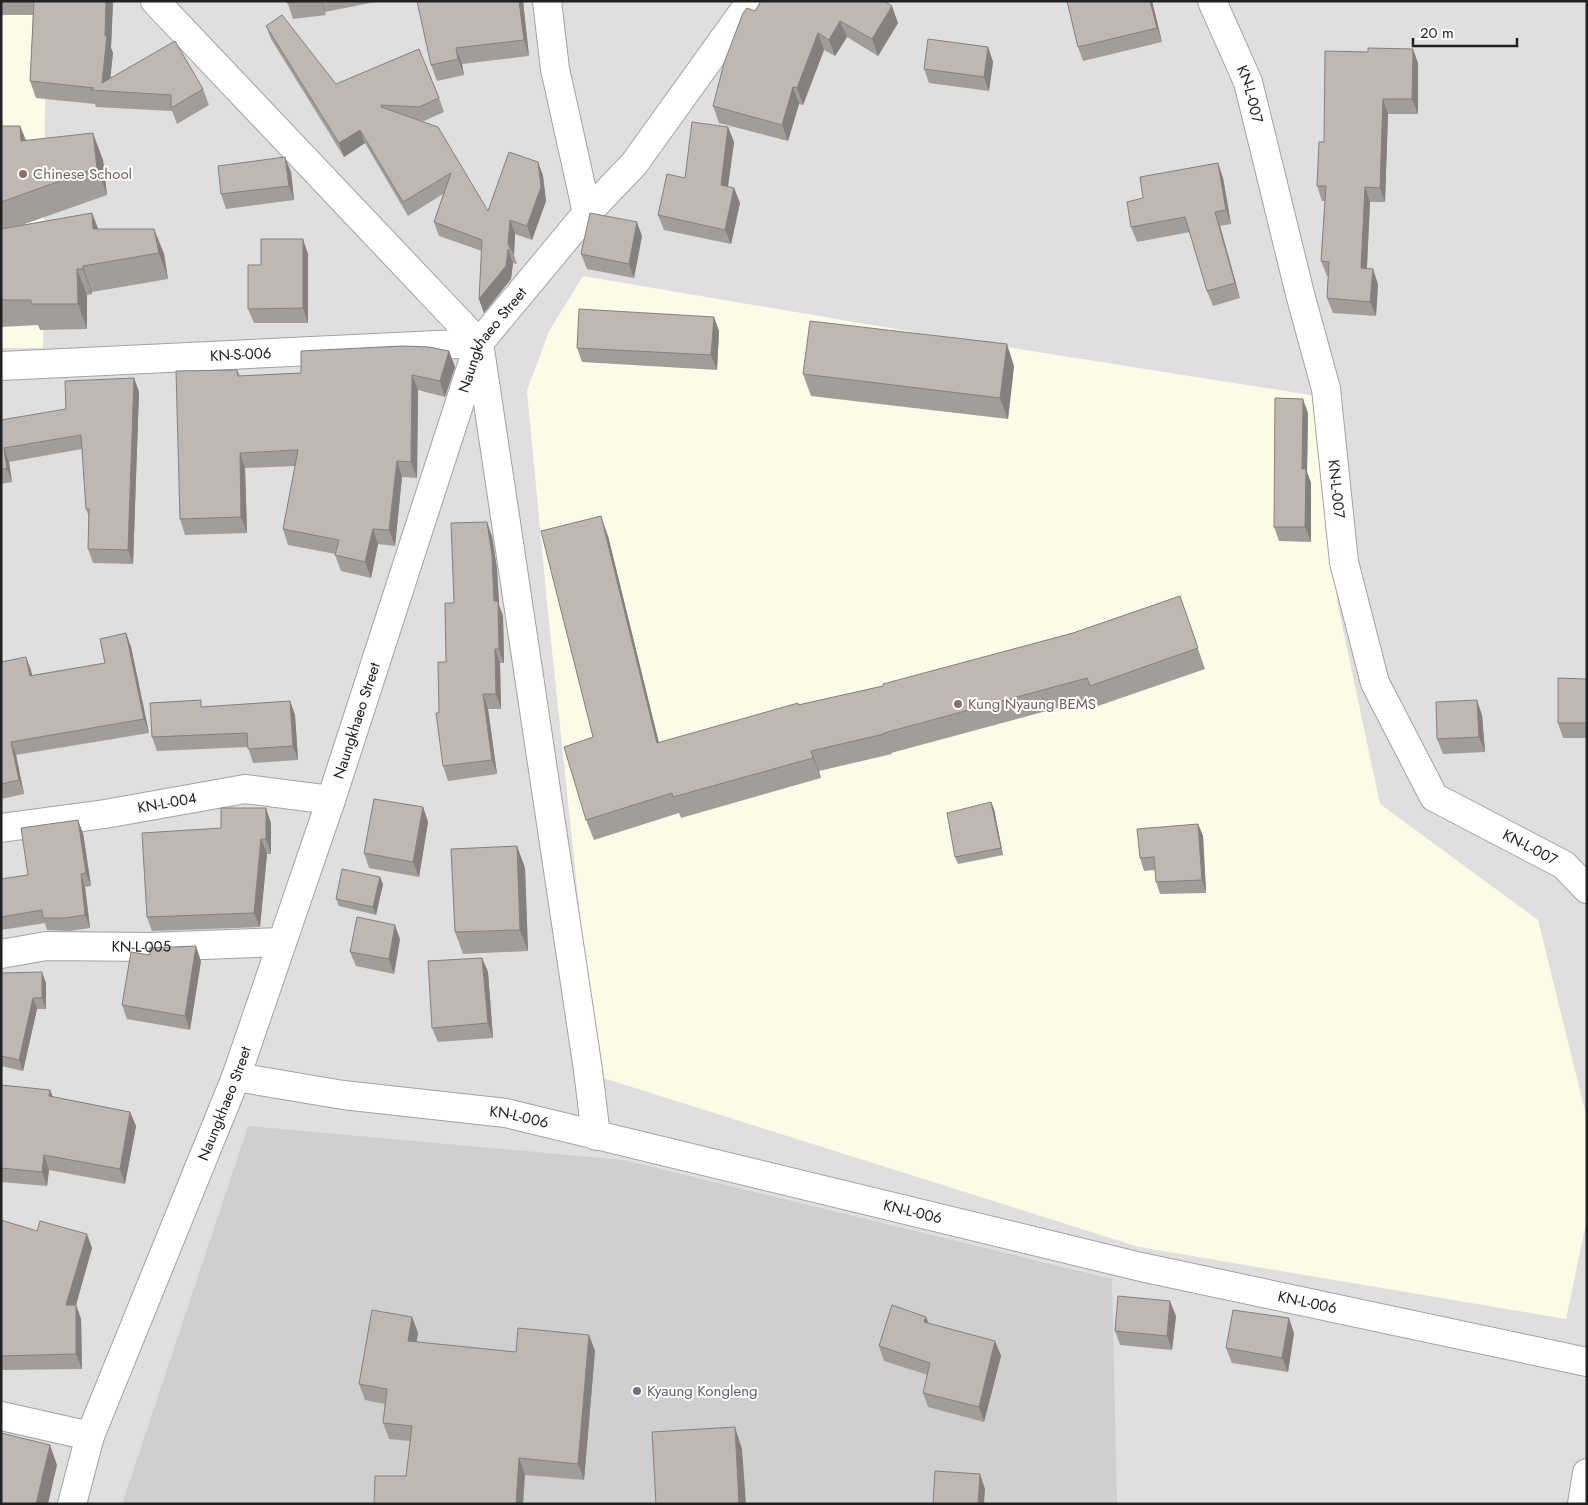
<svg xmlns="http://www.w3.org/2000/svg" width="1588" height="1505" viewBox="0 0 1588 1505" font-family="Jost,sans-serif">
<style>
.residential{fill:#dfdfdf}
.education{fill:#fcfbe7}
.religious{fill:#cfcfcf}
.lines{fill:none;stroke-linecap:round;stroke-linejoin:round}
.street-casing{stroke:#a2a2a2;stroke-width:30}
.street{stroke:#fff;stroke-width:28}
.wall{fill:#a39d99}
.shaded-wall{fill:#85807d}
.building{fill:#beb7b2;stroke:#85807d}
.education-dot{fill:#8d6e63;stroke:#fff;stroke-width:2}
.worship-dot{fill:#6b7280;stroke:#fff;stroke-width:2}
.labels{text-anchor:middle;stroke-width:4;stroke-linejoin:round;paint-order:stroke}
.street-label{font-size:15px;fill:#212121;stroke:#fff}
.education-label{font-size:15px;fill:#785e54;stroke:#fff;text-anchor:start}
.worship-label{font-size:15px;fill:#5b616d;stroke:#fff;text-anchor:start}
</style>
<rect width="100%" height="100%" fill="#f1eee9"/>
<rect class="residential" x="1" y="1" width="1586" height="1503"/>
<g class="education">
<polygon points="1,1 46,1 43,348 1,348"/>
<polygon points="583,276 925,334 1317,396 1337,601 1380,804 1538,920 1587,1119 1587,1218 1566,1319 1139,1247 597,1076 547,603 527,391 549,331"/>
</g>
<polygon class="religious" points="248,1126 623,1160 1112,1279 1117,1504 122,1504"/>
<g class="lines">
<g class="street-casing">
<g id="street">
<polyline points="155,1 479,343 588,1070 596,1136"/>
<polyline points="547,1 555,69 587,213"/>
<path id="s1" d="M1212 1 1248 82 1300 294 1326 389 1344 562 1375 683 1434 797 1564 865 1587 889"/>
<path id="s2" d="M1 366 479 343"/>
<path id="s3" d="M1 828 105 814 245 789 331 800"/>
<path id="s4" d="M1 954 46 946 150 947 282 942"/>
<path id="s5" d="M236 1077 343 1095 506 1113 1141 1267 1587 1362"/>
<polyline points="1,1416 90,1436"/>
<path id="s6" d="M72 1504 90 1436 236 1077 331 800 479 343 587 213 634 164 751 1"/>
<polyline points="1582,1504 1587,1473"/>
</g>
</g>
<use href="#street" class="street"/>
</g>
<g class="wall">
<polygon points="1,1 113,1 111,48 113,53 110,78 203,89 209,105 177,124 172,111 96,107 95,104 36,98 30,81 33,15 1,15"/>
<polygon points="287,1 374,1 375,2 325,12 326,15 293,19"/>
<polygon points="523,1 529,56 462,64 464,75 437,81 431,65"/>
<polygon points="1152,1 1162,42 1083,61 1078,47"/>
<polygon points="755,11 898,23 878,56 847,37 835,56 824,50 803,105 799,104 788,141 719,123 713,106"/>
<polygon points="266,26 336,84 439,98 444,112 424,121 418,120 488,211 538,162 543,176 546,201 532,240 515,234 514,255 517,264 513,263 511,279 484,313 479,299 482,251 439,236 434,222 443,194 408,216 365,143 344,157 271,39"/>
<polygon points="988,47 993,62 989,91 929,83 924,69"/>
<polygon points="1418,63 1418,114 1388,114 1385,202 1370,202 1367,269 1378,284 1376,316 1333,313 1327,298 1328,276 1327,276 1321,261 1325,201 1322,201 1317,186 1324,142"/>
<polygon points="1,126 20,126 26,140 103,160 107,195 22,225 92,213 98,229 154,229 164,254 168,279 92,292 92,294 87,295 87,329 40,330 38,325 1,327"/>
<polygon points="728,127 734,142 728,187 734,188 740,203 731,244 664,230 658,215 685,178"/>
<polygon points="1218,163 1223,178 1231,224 1220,226 1240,298 1213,306 1207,291 1190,232 1137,242 1131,227 1143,198"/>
<polygon points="291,172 294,200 226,209 221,194"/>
<polygon points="642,236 634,278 587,269 581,254"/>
<polygon points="308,254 308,323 254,323 248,309 261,265"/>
<polygon points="719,331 717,370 582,362 577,348"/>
<polygon points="449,351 455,367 445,397 418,390 417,478 402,477 395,546 378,544 371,578 341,571 335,555 336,554 288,545 283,529 295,466 245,468 247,533 185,535 180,519 237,370 240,376 301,373"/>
<polygon points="1014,366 1008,419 811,396 803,374"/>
<polygon points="134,378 139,392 133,564 93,563 88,549 89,517 86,509 82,449 9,462 12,482 1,484 1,415 3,420 66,409"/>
<polygon points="1308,413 1307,472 1311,483 1311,542 1279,541 1274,527"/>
<polygon points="492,536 497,569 499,605 503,616 504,663 500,663 501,709 488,709 497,774 448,781 443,766 439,713 454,603"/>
<polygon points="608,536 659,743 799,705 883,686 1073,633 1180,596 1205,669 1098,706 1095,698 891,753 892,754 819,771 821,778 681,818 679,813 594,840 586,820"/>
<polygon points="126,633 131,647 149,733 16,755 24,794 1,799 1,662 26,657 32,675 105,663"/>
<polygon points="1587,679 1587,738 1563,738 1558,723"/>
<polygon points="290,701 295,715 298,760 253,763 248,747 157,751 152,737 203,707"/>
<polygon points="1482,715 1485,752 1443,754 1437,739"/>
<polygon points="991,802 994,809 1003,855 958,864 955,857"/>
<polygon points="423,807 428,822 419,877 369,868 364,853"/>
<polygon points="271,823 271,854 267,854 260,927 152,931 147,917 221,828"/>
<polygon points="1198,824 1203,836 1206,893 1160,894 1156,882 1155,870 1144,871 1140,858"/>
<polygon points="83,833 91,886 85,887 90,928 70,931 47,930 45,923 1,930 1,879 28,875"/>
<polygon points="517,846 525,868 528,951 463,954 455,932"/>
<polygon points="383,884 376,915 339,906 336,899"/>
<polygon points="400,939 394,974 356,966 350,952"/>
<polygon points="150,955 201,961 190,1030 127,1019 122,1005"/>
<polygon points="482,958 488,972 493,1038 438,1042 432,1028"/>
<polygon points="1,973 46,983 46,1009 37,1009 23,1071 1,1066"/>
<polygon points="1,1085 50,1090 53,1097 130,1112 136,1126 125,1184 49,1170 47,1186 1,1182"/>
<polygon points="1,1220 92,1248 76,1305 81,1319 82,1369 1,1370"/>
<polygon points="1176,1316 1172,1350 1120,1345 1115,1331"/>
<polygon points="412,1317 418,1333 416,1342 516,1352 589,1335 595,1351 584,1480 525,1475 406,1476 411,1441 389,1439 383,1423 385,1404 365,1400 359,1384"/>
<polygon points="929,1324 995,1341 1001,1356 984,1422 928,1407 923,1393 928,1375 884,1361 879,1346"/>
<polygon points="1294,1333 1288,1372 1232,1363 1226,1348"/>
</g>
<g class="shaded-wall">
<polygon points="106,1 113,1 111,48 113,53 109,91 102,83"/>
<polygon points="321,1 322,1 325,12 326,15"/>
<polygon points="519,1 523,1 529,56 524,40"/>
<polygon points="1150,1 1152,1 1162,42 1157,28"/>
<polygon points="892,6 898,23 878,56 872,39"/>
<polygon points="840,21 847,37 835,56 829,40"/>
<polygon points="818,33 824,50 803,105 797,88"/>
<polygon points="988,47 993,62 989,91 984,77"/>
<polygon points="456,48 462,64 464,75 458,59"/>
<polygon points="1413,49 1418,63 1418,114 1412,99"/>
<polygon points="793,87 799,104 788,141 782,125"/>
<polygon points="1383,99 1388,114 1385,202 1380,188"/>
<polygon points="20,126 30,152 21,141"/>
<polygon points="728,127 734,142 726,200 721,185"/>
<polygon points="360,130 365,143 344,157 339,143"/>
<polygon points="93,133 103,160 107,195 97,168"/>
<polygon points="285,157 291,172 294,200 289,186"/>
<polygon points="538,162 543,176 546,201 532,240 527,226"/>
<polygon points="1218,163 1223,178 1231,224 1226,210"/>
<polygon points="1365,187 1370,202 1366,283 1361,268"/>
<polygon points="734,188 740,203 731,244 725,230"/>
<polygon points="1215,212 1220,226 1240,298 1235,283"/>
<polygon points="92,213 102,239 93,229"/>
<polygon points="510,220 515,234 514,255 508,244"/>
<polygon points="637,222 642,236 634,278 629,264"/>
<polygon points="154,229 164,254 168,279 159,253"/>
<polygon points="303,239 308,254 308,323 303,308"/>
<polygon points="508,249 513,263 511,279 484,313 479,299"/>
<polygon points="83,266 92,292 92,294 83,269"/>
<polygon points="77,269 87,295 87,329 78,304"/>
<polygon points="1373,269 1378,284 1376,316 1370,302"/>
<polygon points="714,317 719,331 717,370 711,355"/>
<polygon points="1007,344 1014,366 1008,419 1000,398"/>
<polygon points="449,351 455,367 445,397 440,381"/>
<polygon points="412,375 418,390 417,478 411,462"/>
<polygon points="134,378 139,392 133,564 128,550"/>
<polygon points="1303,399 1308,413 1307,472 1311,483 1311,542 1305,527 1302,469"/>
<polygon points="4,448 9,462 12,482 7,469"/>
<polygon points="240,453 245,468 247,533 241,517"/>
<polygon points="397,461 402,477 395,546 389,530"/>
<polygon points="601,516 608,536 664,764 657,743"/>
<polygon points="487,522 492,536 497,569 499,605 503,616 504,663 499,649"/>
<polygon points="373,529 378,544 371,578 365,562"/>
<polygon points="126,633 131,647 149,733 144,719"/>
<polygon points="495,649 500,663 501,709 496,694"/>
<polygon points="26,657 31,670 35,689 30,676"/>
<polygon points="483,694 488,709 497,774 492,760"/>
<polygon points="1477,700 1482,715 1485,752 1479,737"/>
<polygon points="290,701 295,715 298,760 293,746"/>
<polygon points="11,742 16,755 24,794 19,780"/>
<polygon points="811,751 819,771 821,778 813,758"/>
<polygon points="991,802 994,809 1003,855 1001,848"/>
<polygon points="423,807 428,822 419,877 413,862"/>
<polygon points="266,808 271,823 271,854 266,839"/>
<polygon points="78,820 83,833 91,886 86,873"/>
<polygon points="1198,824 1203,836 1206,893 1202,880"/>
<polygon points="261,839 267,854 260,927 254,913"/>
<polygon points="517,846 525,868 528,951 520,930"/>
<polygon points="81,874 85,887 90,928 85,915"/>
<polygon points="380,877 383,884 376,915 373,907"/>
<polygon points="395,925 400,939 394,974 389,959"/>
<polygon points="196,946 201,961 190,1030 185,1016"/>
<polygon points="482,958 488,972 493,1038 488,1023"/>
<polygon points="42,972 46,983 46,1009 42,998"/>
<polygon points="33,998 37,1009 23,1071 19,1060"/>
<polygon points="50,1090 55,1104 49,1096"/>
<polygon points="130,1112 136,1126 125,1184 120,1169"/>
<polygon points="44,1155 49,1170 47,1186 42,1172"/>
<polygon points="87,1234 92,1248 76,1305 81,1319 82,1369 76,1354 66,1305"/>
<polygon points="1170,1301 1176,1316 1172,1350 1167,1336"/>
<polygon points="412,1317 418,1333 414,1357 408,1341"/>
<polygon points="926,1317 932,1331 924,1322"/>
<polygon points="1289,1318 1294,1333 1288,1372 1282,1358"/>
<polygon points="589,1335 595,1351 584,1480 578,1464"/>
<polygon points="995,1341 1001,1356 984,1422 979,1407"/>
<polygon points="735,1427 742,1449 746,1504 739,1504"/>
<polygon points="50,1445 57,1465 48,1504 36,1504"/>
<polygon points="519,1458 525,1475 523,1504 516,1504"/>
<polygon points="980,1474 985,1489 984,1504 978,1504"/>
</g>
<g class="building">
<polygon points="34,1 106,1 105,36 107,36 102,83 175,41 203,89 171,108 171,95 90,90 94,88 30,81"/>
<polygon points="287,1 305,1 287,3"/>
<polygon points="417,1 519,1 524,40 456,48 458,59 431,65"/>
<polygon points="761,1 884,1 892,6 872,39 840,21 829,40 818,33 797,88 793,87 782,125 713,106 724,63 743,13 747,8 755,11"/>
<polygon points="1067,1 1150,1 1157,28 1078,47"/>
<polygon points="282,15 336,84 419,49 439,98 419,107 381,105 381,107 438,127 488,211 509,152 538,162 541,187 527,226 510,220 508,244 512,251 508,249 506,266 479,299 482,240 434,222 451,173 403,202 360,130 339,143 266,26"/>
<polygon points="928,39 988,47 984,77 924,69"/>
<polygon points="1368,48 1413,49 1412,99 1383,99 1380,188 1365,187 1361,268 1373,269 1370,302 1327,298 1329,262 1321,261 1326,186 1317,186 1319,142 1324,142 1325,51 1368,52"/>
<polygon points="692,122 728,127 721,185 734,188 725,230 658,215 667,174 685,178"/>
<polygon points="1,126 20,126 21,141 93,133 97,168 1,202"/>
<polygon points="285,157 289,186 221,194 218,166"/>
<polygon points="1218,163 1226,210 1215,212 1235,283 1207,291 1185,217 1131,227 1127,202 1143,198 1140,177"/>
<polygon points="92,213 93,229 154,229 159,253 83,266 83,269 77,269 78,304 31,304 31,300 1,300 1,229"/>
<polygon points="590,213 637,222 629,264 581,254"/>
<polygon points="261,239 303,239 303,308 248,309 248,265 261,265"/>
<polygon points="579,309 714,317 711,355 577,348"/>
<polygon points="810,321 1007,344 1000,398 803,374"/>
<polygon points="402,346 429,347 449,351 440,381 412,375 411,462 397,461 389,530 373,529 365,562 335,555 339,540 283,529 298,450 240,453 241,517 180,519 176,371 237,370 238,376 301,373 301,351"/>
<polygon points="134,378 128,550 88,549 89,509 86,509 81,435 4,448 7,469 1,469 1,420 66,409 65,381"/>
<polygon points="1275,398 1303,399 1302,469 1306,469 1305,527 1274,527"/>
<polygon points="601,516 657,743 798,703 798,705 883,686 883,684 1073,633 1180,596 1198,648 1090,686 1087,678 884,733 884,734 811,751 813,758 673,797 672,793 586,820 564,747 593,737 541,531"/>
<polygon points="487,522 492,555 494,601 498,601 499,649 495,649 496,694 483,694 492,760 443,766 436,713 439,713 438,662 446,662 445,603 454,603 451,523"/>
<polygon points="126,633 144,719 11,742 19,780 1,784 1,662 26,657 30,676 105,663 100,639"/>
<polygon points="1558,678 1587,679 1587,723 1558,723"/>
<polygon points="201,700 201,707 290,701 293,746 248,749 247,733 152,737 150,703"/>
<polygon points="1477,700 1479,737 1437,739 1436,702"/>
<polygon points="374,799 423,807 413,862 364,853"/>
<polygon points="991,802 1001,848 955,857 947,813"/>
<polygon points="221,808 266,808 266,839 261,839 254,913 147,917 142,833 221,828"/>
<polygon points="78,820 86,873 81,874 85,915 65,918 43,918 42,910 1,917 1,879 28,875 21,828"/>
<polygon points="1198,824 1202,880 1156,882 1154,857 1140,858 1137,829"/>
<polygon points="517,846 520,930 455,932 451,849"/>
<polygon points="342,869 380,877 373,907 336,899"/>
<polygon points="357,917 395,925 389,959 350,952"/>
<polygon points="196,946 185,1016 122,1005 131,952 150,955 149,948"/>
<polygon points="482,958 488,1023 432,1028 428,961"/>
<polygon points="42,972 42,998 33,998 19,1060 1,1056 1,973"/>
<polygon points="1,1085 50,1090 49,1096 130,1112 120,1169 44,1155 42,1172 1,1168"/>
<polygon points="1,1220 37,1231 40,1221 87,1234 66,1305 76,1305 76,1354 1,1356"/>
<polygon points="1118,1296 1170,1301 1167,1336 1115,1331"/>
<polygon points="892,1305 926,1317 924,1322 995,1341 979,1407 923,1393 930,1363 879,1346"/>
<polygon points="372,1310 412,1317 408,1341 516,1352 518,1328 589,1335 578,1464 519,1458 516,1504 374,1504 375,1476 406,1476 412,1426 383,1423 387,1389 359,1384"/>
<polygon points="1233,1310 1289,1318 1282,1358 1226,1348"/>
<polygon points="735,1427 739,1504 656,1504 652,1432"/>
<polygon points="1,1433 50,1445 36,1504 1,1504"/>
<polygon points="935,1471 980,1474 978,1504 933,1504"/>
</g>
<g class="education-dot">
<circle cx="23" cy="174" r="5"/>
<circle cx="958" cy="704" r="5"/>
</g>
<circle class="worship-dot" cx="637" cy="1391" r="5"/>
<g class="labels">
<g class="street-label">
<text dy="5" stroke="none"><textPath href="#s1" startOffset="101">KN-L-007</textPath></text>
<text dy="5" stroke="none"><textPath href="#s6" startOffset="1240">Naungkhaeo Street</textPath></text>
<text dy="5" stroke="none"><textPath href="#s2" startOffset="240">KN-S-006</textPath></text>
<text dy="5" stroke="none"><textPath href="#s1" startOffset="506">KN-L-007</textPath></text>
<text dy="5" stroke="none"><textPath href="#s6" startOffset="834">Naungkhaeo Street</textPath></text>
<text dy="5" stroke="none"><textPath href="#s3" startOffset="168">KN-L-004</textPath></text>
<text dy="5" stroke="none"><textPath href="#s1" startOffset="941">KN-L-007</textPath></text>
<text dy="5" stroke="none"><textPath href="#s4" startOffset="141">KN-L-005</textPath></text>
<text dy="5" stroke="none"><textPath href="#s6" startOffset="429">Naungkhaeo Street</textPath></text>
<text dy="5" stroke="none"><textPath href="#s5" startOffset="286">KN-L-006</textPath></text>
<text dy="5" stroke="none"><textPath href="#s5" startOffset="691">KN-L-006</textPath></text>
<text dy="5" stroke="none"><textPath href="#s5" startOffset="1096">KN-L-006</textPath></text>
</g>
<g class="education-label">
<text x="33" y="179">Chinese School</text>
<text x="968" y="709">Kung Nyaung BEMS</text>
</g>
<g class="worship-label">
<text x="647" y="1396">Kyaung Kongleng</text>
</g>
</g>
<rect width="1588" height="1505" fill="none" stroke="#212121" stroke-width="5"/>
<path d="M1413 38v8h104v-8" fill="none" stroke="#212121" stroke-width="2.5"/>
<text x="1420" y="38" font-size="15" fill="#212121" stroke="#ffffff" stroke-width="4" paint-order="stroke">20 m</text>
</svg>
